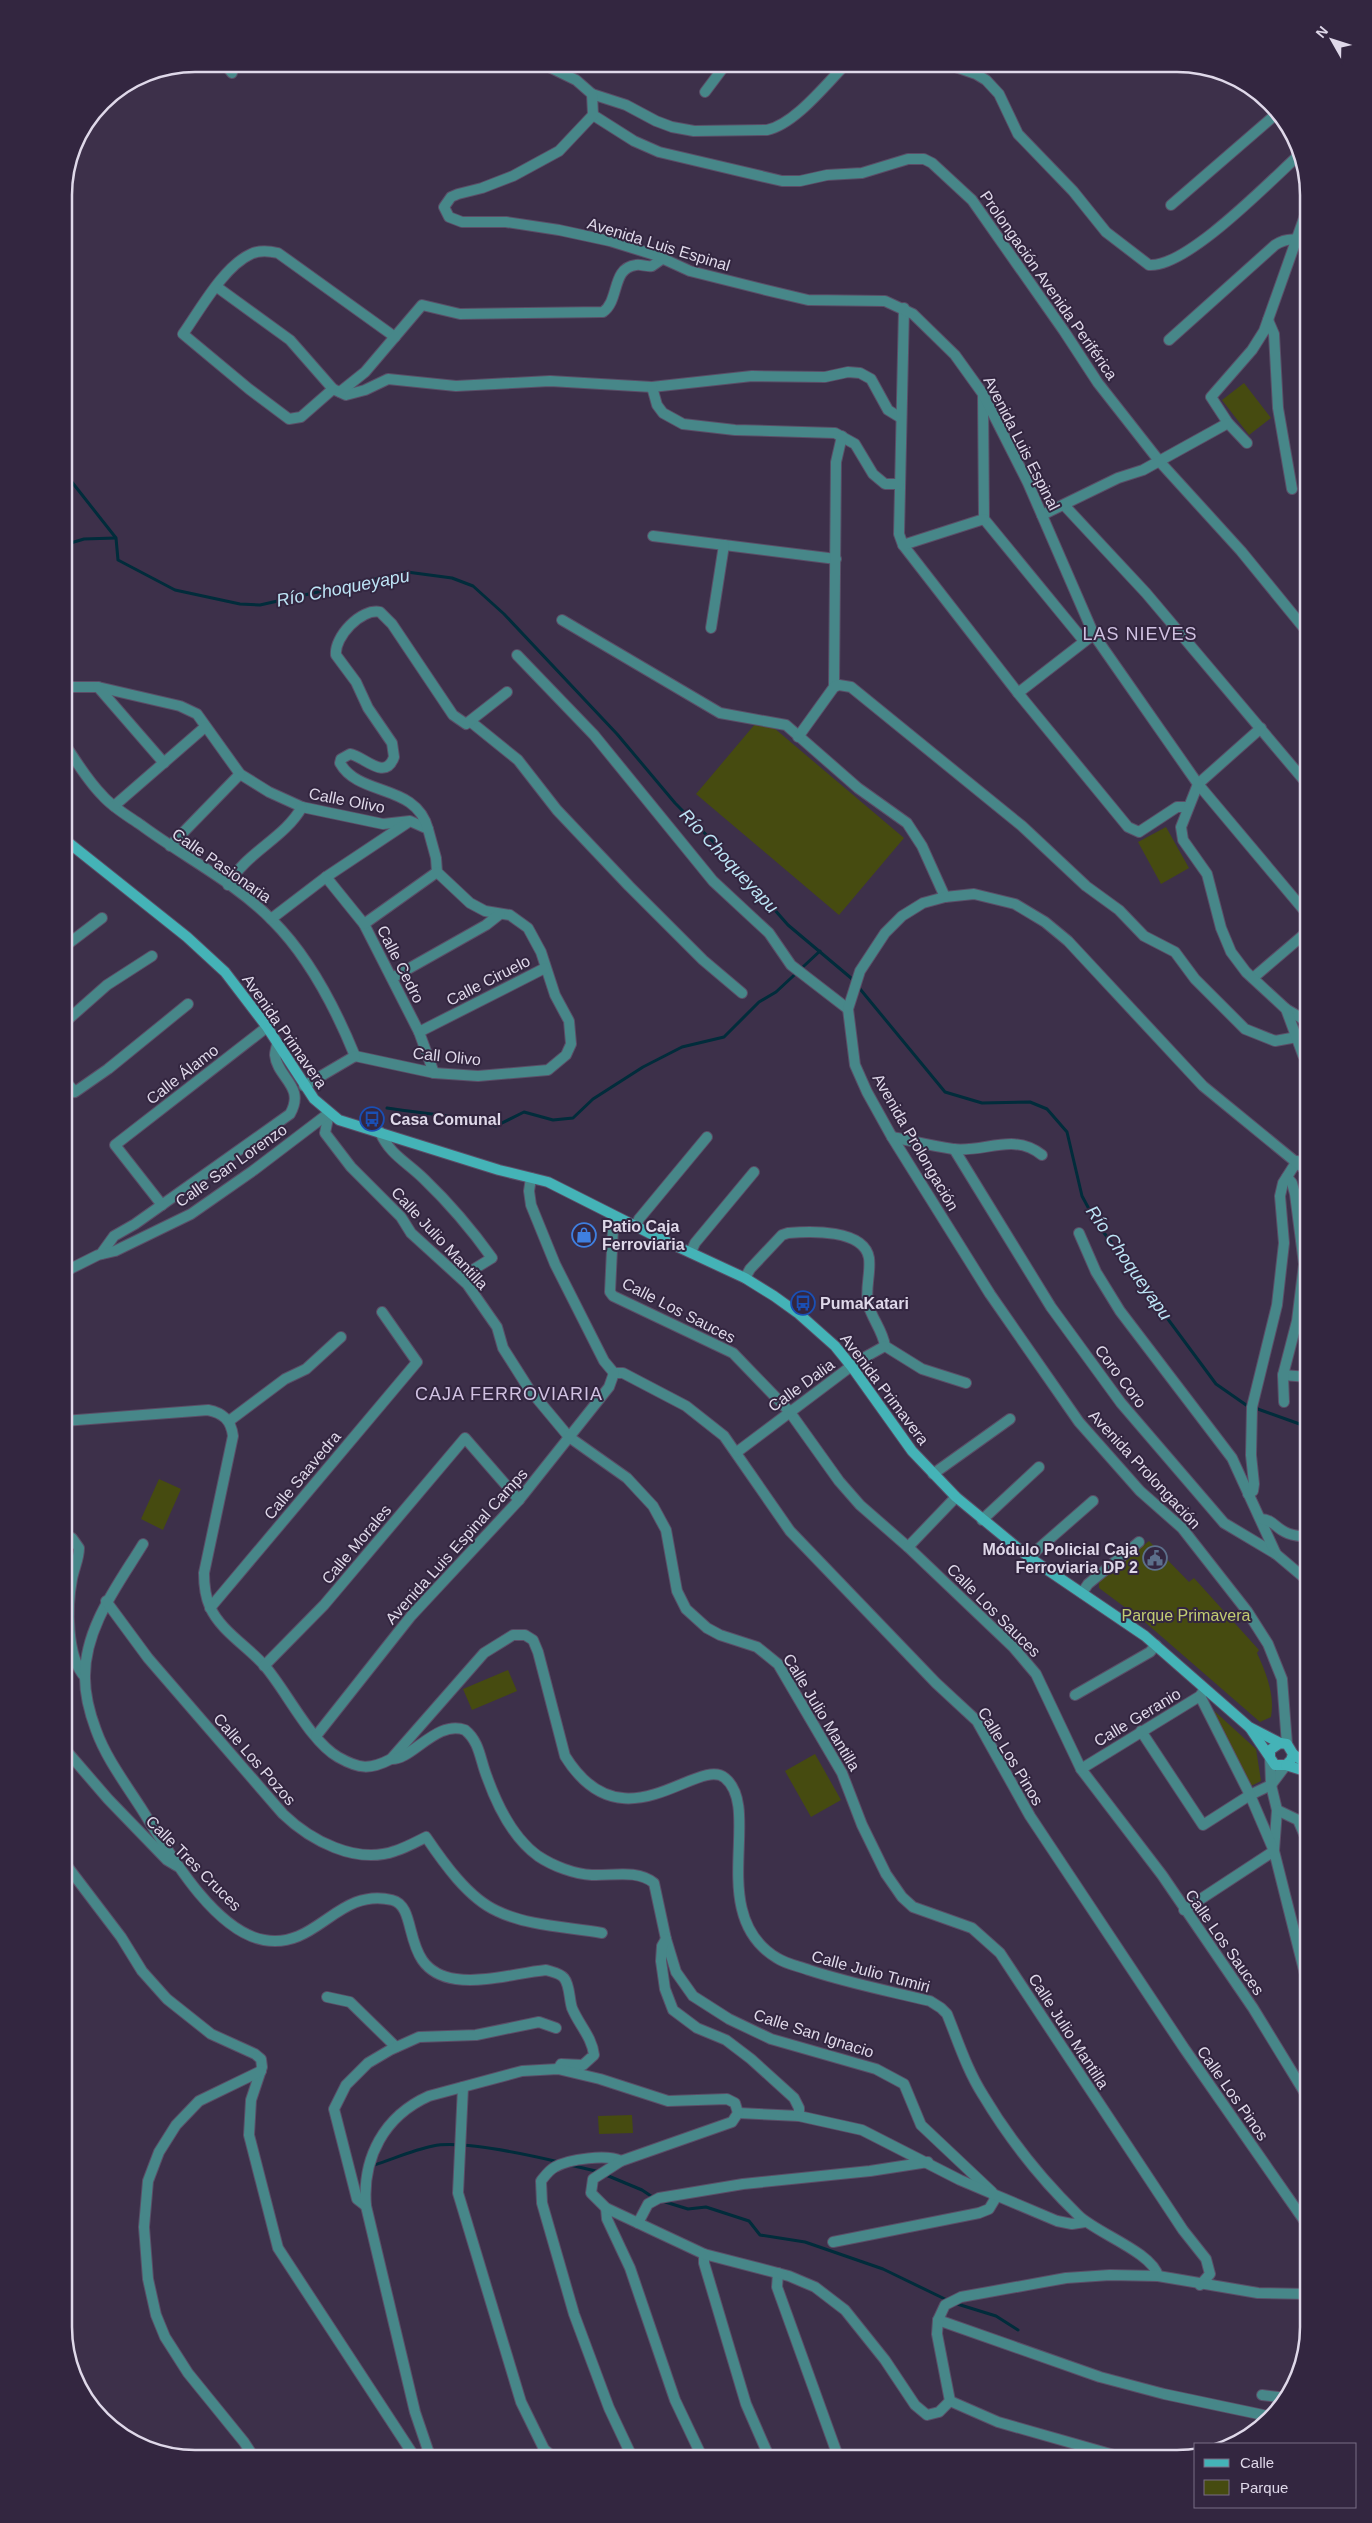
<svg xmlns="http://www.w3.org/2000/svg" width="1372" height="2523" viewBox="0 0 1372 2523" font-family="Helvetica,sans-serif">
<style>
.green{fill:#464b10}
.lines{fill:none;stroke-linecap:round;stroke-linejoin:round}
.stream{stroke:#012c3b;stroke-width:3}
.minor-casing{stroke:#5a4e67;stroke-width:12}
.tertiary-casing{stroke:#5a4e67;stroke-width:12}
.secondary-casing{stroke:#5a4e67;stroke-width:12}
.minor{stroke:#478789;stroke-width:10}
.tertiary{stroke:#478789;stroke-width:10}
.secondary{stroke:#44b3b7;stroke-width:10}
.labels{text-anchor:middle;stroke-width:4;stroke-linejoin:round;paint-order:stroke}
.street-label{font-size:16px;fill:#dfd8e9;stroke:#332640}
.poi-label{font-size:16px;font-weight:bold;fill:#dfd8e9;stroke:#332640;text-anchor:start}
.park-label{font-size:16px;fill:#c1cc71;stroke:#332640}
.water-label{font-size:18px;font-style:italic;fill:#bde4f5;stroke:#332640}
.neighbourhood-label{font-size:18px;letter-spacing:1px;fill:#d0c1e1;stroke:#332640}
.rim{fill:none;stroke:#dfd8e9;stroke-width:2.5}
</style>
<rect width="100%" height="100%" fill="#3d304a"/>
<g class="green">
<polygon points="1244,383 1271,418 1249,435 1222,400"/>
<polygon points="761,717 904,838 839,915 696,794"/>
<polygon points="1166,827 1189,868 1161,884 1138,842"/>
<polygon points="159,1479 181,1489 163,1530 141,1519"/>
<path d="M1149 1541 1189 1582 1194 1578 1259 1650 1257 1653C1266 1673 1275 1694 1271 1717L1260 1722 1146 1623 1099 1588V1582Z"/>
<polygon points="508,1670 517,1691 472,1710 463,1689"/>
<polygon points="1211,1708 1256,1749 1261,1781 1251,1786"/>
<polygon points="815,1754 841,1800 811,1817 785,1771"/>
<polygon points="632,2115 633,2133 599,2134 598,2116"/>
</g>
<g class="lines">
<g class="stream">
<polyline points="64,472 116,538 118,560 175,590 240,604 260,605 407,572 452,578 473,586 504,614 617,734 675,803 731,860 788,925 851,978 945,1092 982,1103 1030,1102 1047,1109 1067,1132 1082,1196 1096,1222 1216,1384 1249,1407"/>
<polyline points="64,545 84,539 115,538"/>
<path d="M387 1108C423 1114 462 1115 496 1126L524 1112 553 1120 573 1118 593 1099 643 1067 682 1047 724 1037 759 1002 776 992 820 951"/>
<polyline points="1255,1408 1308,1427"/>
<path d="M374 2165C393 2159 413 2150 433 2146 462 2140 529 2155 559 2162"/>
<polyline points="570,2165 600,2172"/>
<polyline points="606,2175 642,2190 654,2198"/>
<polyline points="662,2201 688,2209 706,2207 749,2221 760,2235 805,2242 883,2269 949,2301"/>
<polyline points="954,2303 996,2316 1018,2330"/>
</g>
<g class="minor-casing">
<g id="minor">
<polyline points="225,64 232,73"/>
<path d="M947 64 976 74 986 80 999 94 1018 134 1073 191 1106 232 1149 265C1187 268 1271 180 1300 154"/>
<polyline points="705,92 726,64"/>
<path d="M592 94 626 105 656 121 672 127 694 131 767 130C795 124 826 84 846 64"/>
<polyline points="593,115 634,141 659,152 782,181 800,181 827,175 862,173 908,159 924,159 932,163 972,200 1064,331 1098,383 1160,462 1241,551 1308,633"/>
<polyline points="1171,205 1275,115"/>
<polyline points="217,287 290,340 333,389 346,395 365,390 388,379 456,386 550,381 652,387 752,376 825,377 848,372 860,373 871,379 888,410 901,418"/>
<polyline points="904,308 899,534 903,545 1018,693 1128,827 1139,832 1177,807 1187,807"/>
<polyline points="1268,320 1274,334 1278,408 1292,489"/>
<path d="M1169 340 1275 245C1286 238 1301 236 1308 249"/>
<polyline points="652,387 657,405 663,413 683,424 735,430 835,433 855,444 873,474 885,484 899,484"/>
<path d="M333 389 301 417 289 419 249 389 183 334C200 310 224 266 251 254 259 250 270 251 278 253L395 337"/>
<path d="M340 392 365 372 422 305 460 314 603 312C620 300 611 268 636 265 641 264 646 267 652 266L662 259"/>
<polyline points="983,394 984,519 1084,641"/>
<polyline points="1247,443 1228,423 1211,397 1252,350 1264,331 1308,207"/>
<polyline points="1064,505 1146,593 1308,785"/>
<polyline points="1042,515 1118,478 1143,470 1228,423"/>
<polyline points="653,536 836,559"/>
<polyline points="903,545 984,519"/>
<polyline points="562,620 720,713 786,725 858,788 907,823 922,846 945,897"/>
<polyline points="711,628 724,545"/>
<polyline points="517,655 594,735 713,881 769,933 791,965 848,1009"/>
<polyline points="64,687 98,687 180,706 197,714 240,774 269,792 302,807 383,824 410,821 428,829 436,858 437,872 470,903 485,911 510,915 528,928 541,952 555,995 569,1021 571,1044 566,1055 548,1070 478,1076 434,1073 355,1056"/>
<polyline points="98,687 164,763"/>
<polyline points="834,687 836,462 842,436"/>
<polyline points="1018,693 1089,638"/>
<polyline points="471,722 518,760 557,810 629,886 703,960 742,993"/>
<polyline points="1261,728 1198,784 1308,915"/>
<polyline points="798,737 834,687 839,685 851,687 1022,826 1086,886 1119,910 1144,936 1175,952 1195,979 1245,1029 1275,1041 1297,1037"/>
<path d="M64 743C76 761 87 780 102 795 112 807 128 816 141 825 184 857 235 882 273 921 309 957 335 1007 355 1056"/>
<polyline points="114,806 205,727"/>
<path d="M428 829C416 783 359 797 340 763L341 759 350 754C364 756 385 782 394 757L392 743 368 708 356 682 336 655C334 637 361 608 380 612L392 624 453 715 466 724 507 692"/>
<polyline points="170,846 240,774"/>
<polyline points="326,877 364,924 419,1032 434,1073"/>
<path d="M228 885C246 852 284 839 302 807"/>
<polyline points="271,919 326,877 407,823"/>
<polyline points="364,924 437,872"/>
<polyline points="64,947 102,918"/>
<polyline points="392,978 486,925 500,914"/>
<polyline points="1253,978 1308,931"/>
<polyline points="1286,1009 1308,1022"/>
<polyline points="64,1023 107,985 152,956"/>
<polyline points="419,1032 545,968"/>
<polyline points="64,1080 75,1092 108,1069 188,1004"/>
<polyline points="304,1086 355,1056"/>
<polyline points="329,1113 325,1133 351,1167 401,1217 411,1233 467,1284 497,1327 503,1348 529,1389 569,1437 627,1478 653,1506 666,1530 677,1591 686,1609 707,1628 720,1635 757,1647 778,1664 842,1773 862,1825 886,1874 902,1897 913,1907 972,1928 1000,1953 1183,2230 1206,2259 1210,2274 1200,2285"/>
<path d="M380 1132C390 1155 407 1162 424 1179 449 1203 472 1230 492 1258L461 1277"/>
<path d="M892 1137C912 1141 932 1146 953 1149 985 1153 1013 1132 1042 1155"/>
<polyline points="954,1149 1051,1307 1121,1403 1224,1523 1276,1554 1308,1581"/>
<polyline points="531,1178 529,1191 531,1205 555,1264 604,1361 614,1373"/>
<polyline points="162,1205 115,1145 267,1027"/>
<polyline points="617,1218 613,1228 610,1292 613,1296 733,1353 789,1411 839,1481 860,1505 908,1547 1014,1648 1036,1674 1081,1769 1162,1875 1253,2008 1308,2098"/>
<polyline points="636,1227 639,1219 707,1137"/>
<polyline points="1079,1233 1096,1272 1120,1311 1232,1458 1276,1554"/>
<polyline points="691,1252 695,1243 754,1172"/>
<path d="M101 1254 114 1236 135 1224 290 1114C306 1086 277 1078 275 1055 275 1051 277 1047 277 1043"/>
<polyline points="64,1272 98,1255 115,1251 191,1214 254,1170 329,1113"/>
<path d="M745 1278 750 1269 782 1235 788 1233C810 1231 864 1229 869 1258 871 1273 865 1288 868 1304 872 1319 883 1331 885 1346L922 1369 966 1383"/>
<polyline points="614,1373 623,1373 686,1406 724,1436 790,1531 936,1683 977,1721 1030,1816 1184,2048 1308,2226"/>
<polyline points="1283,1375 1308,1377"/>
<polyline points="1284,1402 1283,1375 1297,1321 1304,1264 1295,1194 1292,1183 1287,1177"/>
<path d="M64 1421 208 1410C223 1413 231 1420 233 1436L204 1573C204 1585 205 1596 210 1607 220 1630 247 1646 264 1665 286 1690 310 1741 338 1757 359 1769 370 1770 391 1759L484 1653 513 1635H525L533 1640 538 1652 565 1756C623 1850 698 1755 725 1778 763 1809 705 1915 777 1958 786 1964 798 1966 809 1970 848 1983 889 1991 930 2001L941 2008 947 2014C958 2041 967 2070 983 2095 1008 2137 1042 2180 1078 2215 1096 2233 1152 2252 1158 2276"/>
<polyline points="229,1421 285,1379 306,1369 341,1337"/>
<polyline points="737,1452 858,1361 885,1346"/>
<polyline points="933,1474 1010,1419"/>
<polyline points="1248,1494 1253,1491 1254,1484 1251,1455 1252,1407 1277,1305 1284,1243 1280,1196 1283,1183 1297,1161"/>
<path d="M1261 1519C1272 1519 1276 1528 1285 1532 1292 1536 1300 1536 1308 1537"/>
<polyline points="982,1520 1039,1467"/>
<path d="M64 1537 72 1538 79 1548C79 1559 74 1568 72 1579 67 1605 66 1657 85 1677"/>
<path d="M143 1544C118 1585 84 1628 85 1678 85 1695 90 1714 96 1730 106 1758 125 1783 141 1808 167 1849 213 1931 264 1940 317 1950 337 1887 392 1900 421 1907 398 1971 456 1979 485 1983 517 1973 546 1970 552 1972 560 1973 564 1978 570 1985 569 1999 572 2008 579 2025 592 2037 594 2055L583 2065 561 2064 558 2069"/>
<polyline points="908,1547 956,1497"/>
<polyline points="1030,1558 1037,1550 1093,1501"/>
<polyline points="1082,1593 1088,1584 1139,1542"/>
<path d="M106 1601 148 1658 283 1814C310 1840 356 1865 395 1851 405 1848 416 1842 426 1837 443 1862 468 1898 497 1911 528 1926 568 1927 602 1933"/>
<polyline points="210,1608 417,1362 382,1312"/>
<polyline points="264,1666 324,1605 465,1438 519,1500"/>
<polyline points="1075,1695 1150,1652 1156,1645"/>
<polyline points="1141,1731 1203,1825 1250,1795 1271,1785 1286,1765"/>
<polyline points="316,1736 411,1616 519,1500 609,1387 614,1373"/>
<polyline points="64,1748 108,1799 167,1860 177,1866"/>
<path d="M391 1759C411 1761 437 1719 465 1730 480 1742 480 1760 487 1777 497 1805 513 1838 538 1856 553 1866 574 1874 592 1875 612 1876 637 1869 654 1883L666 1939 676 1972 693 1996 729 2019 771 2039 876 2069 904 2084 921 2125 992 2192 995 2199 989 2209 979 2213 833 2242"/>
<polyline points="1081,1769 1200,1696 1204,1690"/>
<polyline points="64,1862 121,1937 142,1971 167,1999 211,2034 255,2054 261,2059 262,2067 251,2100 249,2135 278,2248 416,2459"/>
<polyline points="1184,1910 1274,1851 1277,1810 1271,1785 1270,1756"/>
<polyline points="666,1939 662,1946 661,1961 665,1989 673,2010 697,2028 726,2040 751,2059 794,2098 799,2108 799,2116"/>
<polyline points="327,1997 350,2002 396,2047"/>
<polyline points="463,2087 458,2193 521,2402 544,2449 555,2459"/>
<polyline points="738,2113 799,2116 862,2130 960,2180 1057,2221 1072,2224 1085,2222"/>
<path d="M621 2161C607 2154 569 2159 555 2167 549 2170 545 2176 541 2181L542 2203 574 2314 609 2408 633 2459"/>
<polyline points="366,2206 357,2199 334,2109 346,2085 368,2063 390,2050 419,2037 476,2035 539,2022 556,2028"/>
<polyline points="606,2208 607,2219 630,2268 675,2400 703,2459"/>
<polyline points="638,2223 648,2204 659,2198 743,2184 870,2171 928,2162"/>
<polyline points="704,2254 704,2263 746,2404 770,2459"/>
<polyline points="778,2273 777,2287 839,2459"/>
<polyline points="938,2320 1100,2377 1164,2394 1268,2416"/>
<polyline points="1262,2395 1287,2398"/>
<polyline points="950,2401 998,2422 1128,2459"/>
<polyline points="255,2459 244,2442 188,2373 165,2337 156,2315 148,2279 144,2227 148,2181 159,2152 176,2125 199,2101 261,2071"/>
<path d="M431 2459 415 2412 366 2206C362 2158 384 2116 429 2096L522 2071 558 2069 600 2079 668 2101 727 2099 735 2103 738 2113 732 2122 621 2161 593 2179 591 2193 606 2208 704 2254 789 2276 815 2287 845 2310 885 2360 915 2405 927 2415 939 2412 950 2401 937 2334 938 2320 945 2305 961 2297 1066 2278 1110 2275 1158 2276 1258 2293 1308 2294"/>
</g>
</g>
<g class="tertiary-casing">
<g id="tertiary">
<polyline points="543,64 576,80 592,94 593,115 559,151 513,176 482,188 458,194 451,197 444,207 449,217 462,222 506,222 559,230 610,241 655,255 690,271 762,289 808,300 885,301 913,314 955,355 983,394 1028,483 1094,635 1198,784 1181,827 1183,840 1207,874 1221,928 1231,952 1246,972 1286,1009 1303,1055 1308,1062"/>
<polyline points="1200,1696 1250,1795 1274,1851 1308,1986"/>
<polyline points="1287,1744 1282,1679 1268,1644 1247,1611 1182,1528 1140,1491 1079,1422 990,1294 892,1137 867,1092 855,1065 848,1009 860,971 885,933 902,916 923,903 945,897 974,894 1015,904 1045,922 1068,941 1203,1086 1308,1172"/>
<polyline points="1277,1810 1298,1820 1308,1843"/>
</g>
</g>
<g class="secondary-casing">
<g id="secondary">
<polyline points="64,839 187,937 225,972 267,1027 314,1099 339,1120 499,1170 548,1182 661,1239 745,1278 774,1296 799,1314 835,1346 852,1367 912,1451 956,1497 1030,1558 1145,1636 1249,1727 1280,1743"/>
<polyline points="1250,1728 1275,1765 1286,1765 1291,1760 1293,1754 1287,1744 1280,1743 1270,1750 1270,1756"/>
<polyline points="1293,1754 1308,1765"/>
<polyline points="1286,1765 1308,1772"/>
</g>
</g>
<use href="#minor" class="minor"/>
<use href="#tertiary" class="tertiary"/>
<use href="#secondary" class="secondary"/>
</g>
<defs>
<g id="bus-ring" transform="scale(1.25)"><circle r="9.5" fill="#332640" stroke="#1a4fb4" stroke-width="1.5"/><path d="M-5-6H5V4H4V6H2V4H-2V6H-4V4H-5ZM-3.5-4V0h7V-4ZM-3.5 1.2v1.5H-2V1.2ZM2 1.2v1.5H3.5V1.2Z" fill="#1a4fb4"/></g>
<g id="shop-ring" transform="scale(1.25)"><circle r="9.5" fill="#332640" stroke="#3f7fe0" stroke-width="1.5"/><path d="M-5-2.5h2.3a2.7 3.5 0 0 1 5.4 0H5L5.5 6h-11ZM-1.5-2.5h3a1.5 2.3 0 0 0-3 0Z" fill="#3f7fe0"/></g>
<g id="civic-ring" transform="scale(1.25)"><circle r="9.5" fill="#332640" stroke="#5c6f8a" stroke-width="1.5"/><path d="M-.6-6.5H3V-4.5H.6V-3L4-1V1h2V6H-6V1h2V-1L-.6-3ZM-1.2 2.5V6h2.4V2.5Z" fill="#5c6f8a"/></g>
</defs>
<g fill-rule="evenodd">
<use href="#bus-ring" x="372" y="1119"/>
<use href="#shop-ring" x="584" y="1235"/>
<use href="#bus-ring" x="803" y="1303"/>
<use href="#civic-ring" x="1155" y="1558"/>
</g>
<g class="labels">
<g class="street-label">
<text transform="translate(659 244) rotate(17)" y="6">Avenida Luis Espinal</text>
<text transform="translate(1049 285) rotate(55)" y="6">Prolongación Avenida Periférica</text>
<text transform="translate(1022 443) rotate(63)" y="6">Avenida Luis Espinal</text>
<text transform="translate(347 800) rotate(11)" y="6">Calle Olivo</text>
<text transform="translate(222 865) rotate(35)" y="6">Calle Pasionaria</text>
<text transform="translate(401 964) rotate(63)" y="6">Calle Cedro</text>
<text transform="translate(488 980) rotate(-27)" y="6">Calle Ciruelo</text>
<text transform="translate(285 1031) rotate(55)" y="6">Avenida Primavera</text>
<text transform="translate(447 1056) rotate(6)" y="6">Call Olivo</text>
<text transform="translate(182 1074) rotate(-38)" y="6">Calle Álamo</text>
<text transform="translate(916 1142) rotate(60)" y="6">Avenida Prolongación</text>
<text transform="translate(231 1165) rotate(-35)" y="6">Calle San Lorenzo</text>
<text transform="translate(440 1238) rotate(47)" y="6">Calle Julio Mantilla</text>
<text transform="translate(679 1310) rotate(27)" y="6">Calle Los Sauces</text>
<text transform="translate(1121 1376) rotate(53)" y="6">Coro Coro</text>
<text transform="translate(801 1385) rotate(-36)" y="6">Calle Dalia</text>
<text transform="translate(885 1389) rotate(53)" y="6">Avenida Primavera</text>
<text transform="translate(1145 1469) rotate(47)" y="6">Avenida Prolongación</text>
<text transform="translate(302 1475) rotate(-50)" y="6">Calle Saavedra</text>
<text transform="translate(356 1544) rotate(-50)" y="6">Calle Morales</text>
<text transform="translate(456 1546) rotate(-48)" y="6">Avenida Luis Espinal Camps</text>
<text transform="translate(994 1610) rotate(45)" y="6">Calle Los Sauces</text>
<text transform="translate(822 1712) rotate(59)" y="6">Calle Julio Mantilla</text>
<text transform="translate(1137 1717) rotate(-31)" y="6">Calle Geranio</text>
<text transform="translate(1011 1756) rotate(59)" y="6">Calle Los Pinos</text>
<text transform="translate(255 1759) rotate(49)" y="6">Calle Los Pozos</text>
<text transform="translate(194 1863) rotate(45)" y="6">Calle Tres Cruces</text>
<text transform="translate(1225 1942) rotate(55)" y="6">Calle Los Sauces</text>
<text transform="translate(871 1971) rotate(15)" y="6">Calle Julio Tumiri</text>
<text transform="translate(1069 2031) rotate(57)" y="6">Calle Julio Mantilla</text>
<text transform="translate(814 2033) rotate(18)" y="6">Calle San Ignacio</text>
<text transform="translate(1233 2093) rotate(55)" y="6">Calle Los Pinos</text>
</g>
<g class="poi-label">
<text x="390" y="1125">Casa Comunal</text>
<text x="602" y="1232">Patio Caja<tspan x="602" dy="18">Ferroviaria</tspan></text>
<text x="820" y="1309">PumaKatari</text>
<text x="1138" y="1555" text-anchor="end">Módulo Policial Caja<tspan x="1138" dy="18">Ferroviaria DP 2</tspan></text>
</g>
<g class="park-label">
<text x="1186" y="1621">Parque Primavera</text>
</g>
<g class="water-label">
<text transform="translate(343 588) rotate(-11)" y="6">Río Choqueyapu</text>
<text transform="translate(729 861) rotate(47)" y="6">Río Choqueyapu</text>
<text transform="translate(1129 1263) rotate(55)" y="6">Río Choqueyapu</text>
</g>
<g class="neighbourhood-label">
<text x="1140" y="640">LAS NIEVES</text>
<text x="509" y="1400">CAJA FERROVIARIA</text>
</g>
</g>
<path d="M0 0H1372V2523H0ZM195 72H1177A123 123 0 0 1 1300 195V2327A123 123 0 0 1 1177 2450H195A123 123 0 0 1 72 2327V195A123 123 0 0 1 195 72Z" fill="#332640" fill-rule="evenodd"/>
<path class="rim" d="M195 72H1177A123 123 0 0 1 1300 195V2327A123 123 0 0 1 1177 2450H195A123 123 0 0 1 72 2327V195A123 123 0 0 1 195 72Z"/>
<rect x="1194" y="2443" width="162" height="65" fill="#332640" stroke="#786d84"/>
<rect x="1204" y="2459" width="25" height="8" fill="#44b3b7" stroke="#786d84"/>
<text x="1240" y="2468" font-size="15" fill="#dfd8e9">Calle</text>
<rect x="1204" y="2480" width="25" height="15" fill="#464b10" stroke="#786d84"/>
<text x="1240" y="2493" font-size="15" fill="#dfd8e9">Parque</text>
<g transform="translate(1332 40) rotate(309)" stroke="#332640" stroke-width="4" paint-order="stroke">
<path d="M0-4L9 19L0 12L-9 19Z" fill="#dfd8e9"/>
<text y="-8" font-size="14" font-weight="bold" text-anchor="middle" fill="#dfd8e9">N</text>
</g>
</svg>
